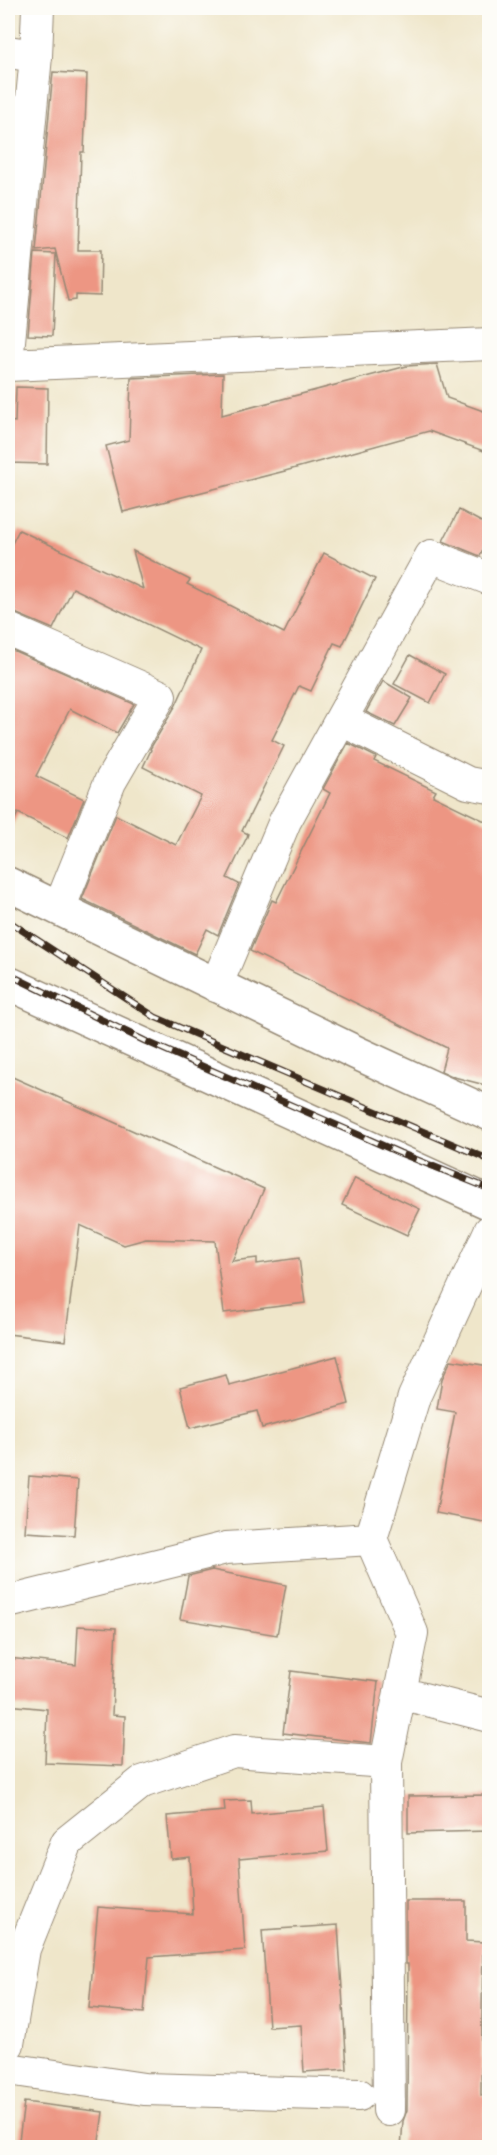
<svg xmlns="http://www.w3.org/2000/svg" width="497" height="2155" viewBox="0 0 497 2155" font-family="Mynerve,sans-serif">
<style>
.building{fill:#ed9683}
.lines{fill:none;stroke-linecap:round;stroke-linejoin:round}
.minor-casing{stroke:#958874;stroke-width:34}
.secondary-casing{stroke:#958874;stroke-width:36}
.minor{stroke:#fff;stroke-width:32}
.secondary{stroke:#fff;stroke-width:33}
.rail-casing{stroke:#3b2a1e;stroke-width:7}
.rail{stroke:#fdfcf7;stroke-width:4.5;stroke-dasharray:14;stroke-linecap:butt}
</style>
<rect width="100%" height="100%" fill="#fdfcf7"/>
<filter id="ink" filterUnits="userSpaceOnUse"><feTurbulence type="fractalNoise" baseFrequency=".0167" numOctaves="2"/><feDisplacementMap in="SourceGraphic" scale="12" xChannelSelector="R" yChannelSelector="G"/><feConvolveMatrix kernelMatrix="1 2 1 2 8 2 1 2 1" color-interpolation-filters="sRGB"/></filter>
<filter id="wash" filterUnits="userSpaceOnUse"><feTurbulence type="fractalNoise" baseFrequency=".008" numOctaves="4" result="noise"/><feDisplacementMap in="SourceGraphic" scale="24" xChannelSelector="R" yChannelSelector="G"/><feGaussianBlur stdDeviation="1.35" result="paint"/><feColorMatrix in="noise" values="0 0 0 0 0 0 0 0 0 0 0 0 0 0 0 0 0 1.4 0 .05"/><feComposite in="paint" operator="in"/></filter>
<g filter="url(#wash)">
<rect width="100%" height="100%" fill="#efe6ca"/>
<g id="blocks">
<g class="building">
<polygon points="53,72 87,74 84,152 81,152 78,250 101,250 100,296 76,295 76,300 68,301 55,249 36,251"/>
<polygon points="35,253 56,254 52,336 28,335"/>
<polygon points="437,364 447,398 489,413 489,453 429,431 285,471 123,512 106,446 129,440 131,378 223,374 222,415 407,366"/>
<polygon points="16,387 48,388 47,464 8,463 8,421 15,422"/>
<polygon points="459,510 489,526 489,538 480,556 443,541"/>
<polygon points="19,530 143,589 133,551 190,580 187,584 284,633 324,553 375,579 342,646 334,643 311,691 299,686 272,740 284,746 242,831 248,834 247,837 227,878 239,884 218,935 207,929 195,954 82,899 116,815 176,845 201,796 143,767 151,750 150,749 176,705 201,650 73,588 53,629 15,613 8,611 8,551"/>
<polygon points="8,648 134,704 117,733 70,709 36,776 84,799 68,838 18,813 8,834"/>
<polygon points="410,655 445,674 430,703 394,684"/>
<polygon points="383,681 412,698 395,726 366,712"/>
<polygon points="348,743 376,757 374,761 436,791 433,796 489,823 489,1086 454,1077 441,1071 447,1048 250,951 272,900 276,902 330,793 323,789"/>
<polygon points="8,1075 264,1189 232,1261 257,1258 257,1264 299,1258 305,1303 224,1313 215,1241 146,1239 124,1245 80,1225 65,1341 8,1334"/>
<polygon points="355,1178 420,1209 407,1235 342,1205"/>
<polygon points="337,1356 349,1404 262,1428 257,1411 190,1428 180,1387 226,1375 229,1385"/>
<polygon points="451,1360 489,1366 489,1523 436,1513 455,1412 437,1409 442,1379"/>
<polygon points="29,1476 78,1480 74,1535 25,1532"/>
<polygon points="212,1570 286,1585 277,1635 180,1619 188,1576"/>
<polygon points="78,1626 116,1628 112,1715 125,1716 123,1766 45,1763 47,1709 8,1705 8,1658 76,1665"/>
<polygon points="291,1671 378,1682 371,1743 283,1733"/>
<polygon points="489,1795 489,1831 408,1833 408,1796"/>
<polygon points="251,1800 252,1814 324,1807 328,1851 239,1859 245,1950 149,1957 144,2013 89,2008 98,1907 193,1914 190,1857 171,1859 167,1816 225,1811 224,1801"/>
<polygon points="406,1901 466,1901 466,1941 483,1942 481,2095 486,2095 484,2148 401,2148 403,2121 407,2110 408,1964 406,1964"/>
<polygon points="338,1925 347,2069 304,2072 301,2025 269,2027 262,1930"/>
<polygon points="24,2102 103,2112 98,2148 18,2148"/>
</g>
</g>
</g>
<g filter="url(#ink)">
<use href="#blocks" fill-opacity="0" stroke="#958874" stroke-width="1.5"/>
<g class="lines">
<g class="minor-casing">
<g id="minor">
<polyline points="8,52 36,56 38,8"/>
<polyline points="8,352 36,56"/>
<polyline points="8,365 490,344"/>
<polyline points="8,629 160,696 110,782 59,909"/>
<polyline points="342,720 468,783 490,787"/>
<polyline points="216,986 285,821 431,556 490,579"/>
<polyline points="8,1602 226,1548 371,1539 414,1397 490,1231"/>
<polyline points="400,1693 490,1716"/>
<polyline points="386,1762 389,2110"/>
<polyline points="8,2044 24,1949 67,1842 142,1782 234,1751 386,1762 412,1633 371,1539"/>
<polyline points="8,2069 144,2089 359,2095"/>
</g>
</g>
<g class="secondary-casing">
<g id="secondary">
<polyline points="8,884 357,1053 490,1114"/>
<polyline points="8,983 490,1203"/>
</g>
</g>
<use href="#minor" class="minor"/>
<use href="#secondary" class="secondary"/>
<g class="rail-casing">
<g id="rail">
<polyline points="8,921 155,1017 490,1160"/>
<polyline points="8,974 145,1041 400,1153 490,1189"/>
</g>
</g>
<use href="#rail" class="rail"/>
</g>
</g>
<rect width="497" height="2155" fill="none" stroke="#fdfcf7" stroke-width="30"/>
</svg>
